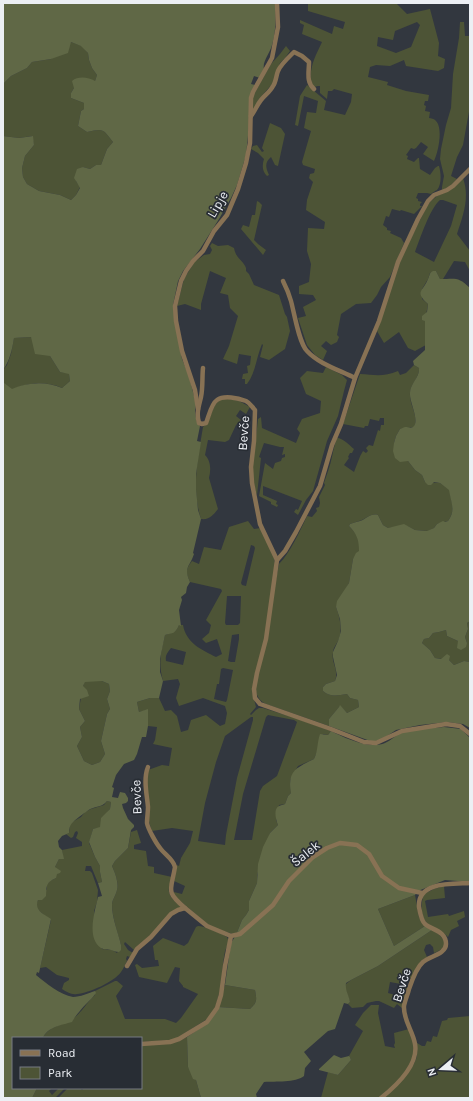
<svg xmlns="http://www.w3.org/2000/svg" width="473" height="1101" viewBox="0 0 473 1101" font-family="Karla,sans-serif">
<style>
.green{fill:#4d5436;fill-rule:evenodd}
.forest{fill:#606846;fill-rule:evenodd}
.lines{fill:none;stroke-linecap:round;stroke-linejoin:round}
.minor{stroke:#887254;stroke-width:4.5}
.labels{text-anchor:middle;stroke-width:3.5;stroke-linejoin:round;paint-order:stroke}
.street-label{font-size:13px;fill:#eceff4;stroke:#282d34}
</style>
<rect width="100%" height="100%" fill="#32373f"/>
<g class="green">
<path d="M308 3H396L407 14 430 9 439 43 438 56 445 59 444 68 438 71 406 66 404 60 390 66 376 65 370 67 368 77 388 82 387 85 406 91 429 95 428 101H425L424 105 426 106 425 111 430 112 429 118C431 118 434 119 435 120 444 127 438 153 434 161L423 154 428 147 421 142 416 148 414 149 411 148 406 155 408 156 407 159 414 162 418 158H419L420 169 430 175 435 168 438 166H439C441 173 442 184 437 190 435 191 433 192 431 194L427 193H418L416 198 418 199V201L422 202 420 204V206H422L414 214 401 210 400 211 392 209 389 217 386 216 383 225 387 228V230L391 231 390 233 401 238 404 243 390 277 381 287 377 295 371 303 356 304 341 314 337 335 339 337 337 342 331 345 326 341 321 346 327 351 323 360 315 355 307 345 298 318 306 316 303 307 316 300 313 295 299 294V286L309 282 311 264 307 251 308 228 324 229 325 222 306 210 307 200 313 182 309 178 310 174 314 173 315 169 303 165 302 162 311 131 304 128 307 112 316 113 318 101 304 96 298 126 295 125 300 96 307 85 326 101 324 110 345 115 351 102 352 94 334 89 332 91H328L327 99 320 93V86H318L314 87 312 85C308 69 315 57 322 42L302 34 304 25 300 23V20L332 34 334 26 343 29 345 22 308 11ZM417 22 420 25 411 47 396 53 377 46 378 37 393 40 395 31Z"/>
<path d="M460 22H464L465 36H470V106L463 145 457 157 451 176 457 179C453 183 449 188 442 190V187L444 176 440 159 441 149 446 125 451 108 453 74 459 38Z"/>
<path d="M71 42 82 46 88 53 89 60 92 68 97 75 95 81 74 88 71 93V98L84 103V109L81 111 78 126 87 132C104 128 103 129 113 142L107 149 101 165H96L90 169 83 167 76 181 80 187 76 195 71 200 60 195 39 191 27 184 23 177 22 168 25 156 34 145 32 136 19 138 3 136V84L11 76 27 68 32 62 51 59Z"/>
<polygon points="286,46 290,51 285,58 280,63 273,83 259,99 253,112 253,96 271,64 280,54"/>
<path d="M270 123 281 128 285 134 278 166 275 165 271 157C264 163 266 168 269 175L267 176C262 171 262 165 264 159L258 153 251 149 253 146 257 145 262 152 264 151 262 148Z"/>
<path d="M463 178C470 198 463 215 457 234L470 251V271L465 262 454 261 443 279H440L436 271 430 273 428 279 422 289V299L428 304 425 321 426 345 424 346 415 351 408 348 399 332 384 343 377 331 398 264 426 208 430 202 437 196 448 191ZM440 200H443L457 205 451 226 434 262 415 252C420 239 430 208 440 200Z"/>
<polygon points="257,201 259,202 262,205 254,240 258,244 266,250 263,255 241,229 243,225 249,227 252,215 255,215"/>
<path d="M212 243 218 246 228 245 234 248C236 259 243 260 246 268V271L249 274 254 285 279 295 285 314 287 317 290 331 285 349 269 360 260 357 263 345 262 344C256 358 256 372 247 384H245V379H242L243 374 248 373 247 366 250 365 251 356 239 354 237 364 223 359 229 346 238 316 230 308 228 295 220 293 226 278 210 271 201 304V310L185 304 177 306 184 279 195 261H196L204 255 210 254 212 250 210 246Z"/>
<path d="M31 337 50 356 60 372 69 373 70 381 62 388C47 381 27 382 12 390L3 382V370L7 365 11 354 14 338Z"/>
<path d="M414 365 419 368C420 378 409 385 410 395 410 406 419 417 414 427L400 429 396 436 394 443 415 470 422 475 425 482 440 483 450 490C451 503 456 510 448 521L437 524 434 528 428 531 415 530 407 526 388 528 383 525 378 515C370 513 367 519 359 521 356 522 353 523 350 524L349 526 357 535 359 542V552L353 559 349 583 336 607C340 618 343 630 338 641 336 645 333 648 333 653 331 663 339 669 335 681L326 684 323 687V691C331 698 338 695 347 694L350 698 358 700 359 707 347 713 340 706 329 719V726L266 704C258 700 256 694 255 686L279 564C290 553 300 531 307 516L312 517 317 511 316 508 319 507 320 503 319 497 325 485 324 483C326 477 330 466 331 461 333 453 334 445 337 438 343 438 349 445 354 449L352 453H350L348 457 349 458 344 465 354 472C357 465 359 457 363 451L366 453 368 451 366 448 369 445 373 446 378 430 380 431 381 425H384V418H380L379 421 370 419 368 426H365L364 428 343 424 360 374C375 375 384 377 398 371L400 375 406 373Z"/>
<path d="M326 367 342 375 347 380 344 391 338 416 327 441 313 491 306 500 298 515 294 512 296 509 298 510 302 501 263 486V495L277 501 276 504 278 505 277 507 271 504V502L259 496 265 463 273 469 275 463 281 461 282 458 285 457V454L282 455 284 447H280L264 443 259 457 261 458 257 495C248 472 256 443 258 419L261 417 262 428 296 443 300 433 297 429 302 419 320 413 321 401 306 394 300 378 307 371 323 373Z"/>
<path d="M224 398 239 401 250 407 246 414 240 410 236 416 241 420 236 425 229 440 225 442 208 440 205 455C211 461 211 470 209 478L218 509C213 515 210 520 201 519 191 488 198 458 203 427 214 418 209 404 224 398Z"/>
<path d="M248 521 254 529 261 528 274 558 275 564 265 636 253 685 252 691 256 707 250 714 251 715 256 710 259 708H263L298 719 331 731 328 735 323 734 318 745V749L314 759 298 766 290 780 291 793 288 796 285 804 279 805 276 820 278 825 270 833 257 875V883L249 901V910L246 915 242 920 236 935 211 927 173 895 174 892 182 894 185 886 174 881 177 865 179 866 181 858 190 843 193 831 172 828 152 831C146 817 145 785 148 770L162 765 169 766 172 748 153 744 155 740 157 727 148 726V710L139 712 137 702 150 698H159L165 711 171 710 177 716 181 732 188 730 191 720 206 715 220 726 225 724 227 713 225 706 203 698 179 706 176 698 180 684 178 679 163 681C158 663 161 652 165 635 172 633 176 632 179 625H183C186 643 202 650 216 657L222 654 217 639 206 643 202 639 209 633 211 625 206 620 222 591 221 589 190 582C186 573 185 570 192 561L199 564 204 547 221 550 229 527ZM251 545 254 546 255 548 246 586 242 585 241 583ZM227 596H241L240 623 238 625H226L225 623ZM239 634V639L235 662H231L228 661 232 635ZM171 648 186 652 183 665 166 661C165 655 168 652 171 648ZM223 668 233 670 227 700 226 702 214 699 217 684H219L221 669ZM268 715 294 720 297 722 296 725 277 776 263 786 260 791 252 840H234L243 794 266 717ZM251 717H253V720L237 778 226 835 225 845 198 841 205 803 216 762 225 736Z"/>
<polygon points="470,621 470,662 464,661 454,665 449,660 435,658 430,650 422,643 424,639 429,638 433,633 439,632 446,630 447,636 458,641 467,643 465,637 468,629 467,623"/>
<polygon points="85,681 102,681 109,684 110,691 107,699 110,709 107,714 101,741 105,754 100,762 92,765 84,761 77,746 82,737 80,727 85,721 79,709 83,686"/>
<path d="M107 801 111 802 110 809 107 813 100 828 93 829 89 843 95 857 100 866V872L102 882 98 883 91 866H86L85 871H90L92 873 98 890 97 902 94 911 102 949 112 950 117 953 121 945C118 933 112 917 112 905 112 900 115 897 116 893 120 884 115 873 112 866L115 861 128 848 131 832 137 830 141 843 134 845V849L146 851 148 866 154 867V873L172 877C171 881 170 884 169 887 167 896 176 902 181 907L134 950 125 942 124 944 128 950 133 953 130 957 127 956 126 959 127 961C125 964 124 968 121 972 114 982 89 993 77 994 71 995 67 992 62 989L64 983 69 980V978L57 975 46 967 40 968 51 920C33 907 32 906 47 889V884L50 881 56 878 55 867 59 859H63L62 850 82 846V842L76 838 78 833 77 831 75 832 73 837 71 838 66 834 69 833 70 824 74 821 81 817 85 812 91 809 104 805Z"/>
<path d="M444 886 445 898 427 900 425 901 428 917 448 914 449 916 464 911 465 917 457 921 459 926 451 930 448 937C442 930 432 929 426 922 420 915 421 902 424 894L434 889Z"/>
<polygon points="415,895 419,917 425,926 394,946 378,909"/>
<path d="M198 926C205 926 221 933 227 937L229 942 225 951 223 963 222 983 216 1005 213 1013 207 1019 174 1040 141 1042V1038H43C48 1026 64 1025 74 1018 82 1012 87 1002 95 995V991L115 981H117L123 986 116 996 125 1019H165L176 1023 181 1018 198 994 183 987V986L179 981 180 968 175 967 167 983 139 977 135 965 137 964 142 968 159 966 158 960H155L153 946 163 938 184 946 188 943 196 927Z"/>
<path d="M432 930C445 937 451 947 434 953L433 947 430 944 426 945 424 950 427 957 421 961 411 978H406L401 984 390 982 388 993 402 997 405 989 406 987 408 988 402 1008 397 1004 394 1008 379 1001H376L367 1003 363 1007 352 1008 348 1004 350 1002 345 988 346 984 351 980 378 966Z"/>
<path d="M225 985 255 990C257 1001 257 1002 250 1009L218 1007Z"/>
<path d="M371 1005H379L378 1013 385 1046 395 1048 394 1045 395 1043 394 1033 409 1029C411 1035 414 1041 415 1047 417 1065 392 1088 379 1098H321L328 1072 338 1075 351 1060 350 1057 349 1056 363 1031 355 1025 363 1013Z"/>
<path d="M470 1016V1098H383C392 1088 412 1071 416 1059 418 1054 417 1048 417 1043L422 1046H425L427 1041 431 1042 433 1036 437 1037 442 1021 447 1020 448 1018Z"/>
<polygon points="187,1037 188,1067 196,1080 201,1098 58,1098 68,1088 80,1088 82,1090 84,1088 141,1088 141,1045 177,1042"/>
<polygon points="37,1088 52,1088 49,1091 52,1095 59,1088 65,1088 55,1098 32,1098"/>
</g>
<g class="forest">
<path d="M3 3H275C276 17 276 32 272 45 270 53 262 62 264 69L260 78 254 76 251 84 255 85 249 126 246 155 237 185 231 198 219 219 200 249 183 271 178 281 173 305 176 327 182 359 189 376 196 404 195 411 196 418 197 422 200 426 197 441 201 442 196 474V489L198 510 201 519 193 553 194 554C190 567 183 567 190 582L187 587 186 593 181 597 182 600 179 610 181 626 179 625C175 634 173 633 165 635L160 659V672L163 681 159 698H150L137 702 139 712 148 709V726L146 737H142L137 754 134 760 124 764 116 775 112 787 114 788 112 797 118 798 120 792 125 793 128 798V801L126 803 122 804 123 808 128 819 134 825V827L131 830 128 848 115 861 112 866C115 873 120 884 116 893 115 897 112 900 112 905 112 918 118 932 121 945V950L119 952C116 952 114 951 111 950 108 949 104 950 101 948 86 938 95 911 98 897L102 896 98 883 102 882 100 872V866L95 857 89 842 93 829 100 827 101 818 110 809 111 802 107 801C103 806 99 806 93 808 87 810 84 814 79 817 73 822 69 824 69 833L62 836 58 841 59 847 62 850 64 859H59L55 867 61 871 60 873 57 874 56 878C45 883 47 886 46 896L42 900H38C34 910 43 914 51 919L39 973 37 972 36 975C46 983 60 995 73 997 80 997 89 993 95 991L96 993C94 996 92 998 89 1001 84 1006 75 1016 72 1022 62 1025 47 1027 43 1038H13V1088H37L32 1098H3V382L12 389C27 382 47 381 62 388L70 381 69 374 60 372 50 356 35 354 31 337 14 338C12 350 10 360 3 370V136L19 138 33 136 34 145 25 156 22 168 23 177 27 184 39 191 60 195 71 200 76 195 80 188 76 181 74 178 77 169 83 167 90 169 96 165H101L107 149 113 142C103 129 104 128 87 132L78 126 81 111 84 109V103L71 98V93L74 88 72 81C78 76 88 77 95 81L97 75 92 68 89 60 88 53 81 46 71 42 68 53 51 59 32 62 27 68 11 76 3 84ZM102 681 109 684 110 691 107 699 110 709 107 714 101 741 105 754 100 762 92 765 84 761 77 746 82 737 80 727 85 721 79 709 80 699 89 696 87 690 83 686 85 682Z"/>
<path d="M433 271H436L440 279C455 279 458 276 470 288V621L467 623 468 629 465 637 467 643 466 647 461 650 457 648 458 641 447 636 446 630 439 632 433 633 429 638 424 639 422 643 430 650 435 658 441 659 447 654 450 656 449 660 454 665 464 661 470 662V728L463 724 447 722 420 725 396 730 384 738 373 742 329 726V719L339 707 340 705 347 713 359 707 358 700 350 698 347 694C338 695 331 698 323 691V687L326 684 335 681 337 675 333 657V652L338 641 341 631 340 619 336 607 337 601 349 583 353 559 356 553 359 551C359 540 357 534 349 526L350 524C353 523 356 522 360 521 367 519 370 513 378 515L383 525 388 528 404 524 415 530 427 531 434 528 437 524 443 521 445 522 448 521C456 510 451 503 449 490L440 483 434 482 431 485H428L425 482 422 475 415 470 408 461 400 462 395 458 393 451 394 443 396 436 400 429 405 427C408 427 412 429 414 426 419 420 410 402 410 395 409 384 420 378 419 368L414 365 413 361 425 350V321L422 320V316L427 312 428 304C414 291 423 292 428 279 430 275 429 273 433 271Z"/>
<path d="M444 727 461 729 470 738V882L445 880 418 891 415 895 378 909 394 946 425 926 432 930 378 966 351 980 346 983C345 991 349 995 350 1002L348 1004 344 1003 335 1029 328 1031 304 1052 311 1061 305 1068 304 1076C295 1083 276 1081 264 1082L256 1094 257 1098H201L196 1080 193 1079 188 1067 187 1037 205 1025 218 1007 250 1009C257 1002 257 1001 255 990L225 985 231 943 236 935 242 920 246 915 249 910V901L257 883 258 864 263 847 270 833 278 825C276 820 273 809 279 806 280 805 284 805 285 804L288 796 291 793C287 771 296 768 314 759 318 751 317 743 320 734L328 735 331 731C345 738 370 750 385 743 392 740 395 735 404 732 416 729 431 728 444 727Z"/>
<polygon points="334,1055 341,1058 349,1056 350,1057 351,1060 338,1075 319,1070 319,1069"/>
</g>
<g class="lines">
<g class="minor">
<path d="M251 116C255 111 257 105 261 100 265 95 270 92 273 86 276 82 276 76 278 71 281 64 288 58 294 52L302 56 309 62C309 72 306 82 314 89"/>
<polyline points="470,169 453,186 447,190 434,195 428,201 418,219 398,262 379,321 355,378 341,424 332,445 320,486 296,532 285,551 277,560 266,639 257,673 254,689 255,698 260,704 331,729 364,742 376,743 402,731 446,724 460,726 470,734"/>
<path d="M283 281C286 287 289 294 291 301 294 312 299 343 307 351 319 364 339 370 355 378"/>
<path d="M203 368C202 377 203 388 201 397 199 406 196 413 199 423L202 424 206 423C209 416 211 404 217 400 224 395 238 398 246 401 250 403 252 407 255 410L254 441 251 467 252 483 260 524 277 560"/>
<polyline points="198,409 195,390 182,351 176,321 175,306 181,281 186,271 193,261 203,251 214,231 227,215 238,189 246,163 250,143 251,98 253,92 272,58 278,27 277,3"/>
<path d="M148 767C143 779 147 795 148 807 148 812 147 818 147 823 148 829 156 843 160 848 165 855 173 859 175 867 171 891 165 891 185 908"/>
<polyline points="127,966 137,949 151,937 171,914 178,910 185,908 207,926 231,936 240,934 273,905 289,881 313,857 327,848 340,843 357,845 369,854 382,876 399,888 422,893"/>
<polyline points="141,1044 170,1042 179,1039 207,1022 217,1008 221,995 225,966 231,936"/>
<path d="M381 1098C396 1086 419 1065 415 1044 413 1031 403 1020 404 1006 405 1000 408 994 409 989 412 980 416 968 423 962 430 956 446 954 446 944 446 931 432 930 425 924 421 920 420 912 419 907 417 881 453 884 470 883"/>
</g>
</g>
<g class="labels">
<g class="street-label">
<text transform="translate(217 204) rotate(-60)" y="5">Lipje</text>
<text transform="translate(243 433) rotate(-86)" y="5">Bevče</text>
<text transform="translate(136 797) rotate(-92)" y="5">Bevče</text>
<text transform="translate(305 853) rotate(-39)" y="5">Šalek</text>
<text transform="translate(401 985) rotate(-72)" y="5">Bevče</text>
</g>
</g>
<rect width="473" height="1101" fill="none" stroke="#eceff4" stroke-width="8"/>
<rect x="12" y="1037" width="130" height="52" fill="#282d34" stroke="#767b81"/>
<rect x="20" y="1050" width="20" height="6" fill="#887254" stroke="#767b81"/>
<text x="48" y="1057" font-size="12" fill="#eceff4">Road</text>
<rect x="20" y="1067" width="20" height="12" fill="#4d5436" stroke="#767b81"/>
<text x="48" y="1077" font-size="12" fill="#eceff4">Park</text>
<g transform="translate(441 1069) rotate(251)" stroke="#282d34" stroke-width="3" paint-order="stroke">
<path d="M0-3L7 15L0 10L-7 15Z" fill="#eceff4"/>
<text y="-6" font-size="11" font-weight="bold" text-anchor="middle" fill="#eceff4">N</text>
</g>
</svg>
